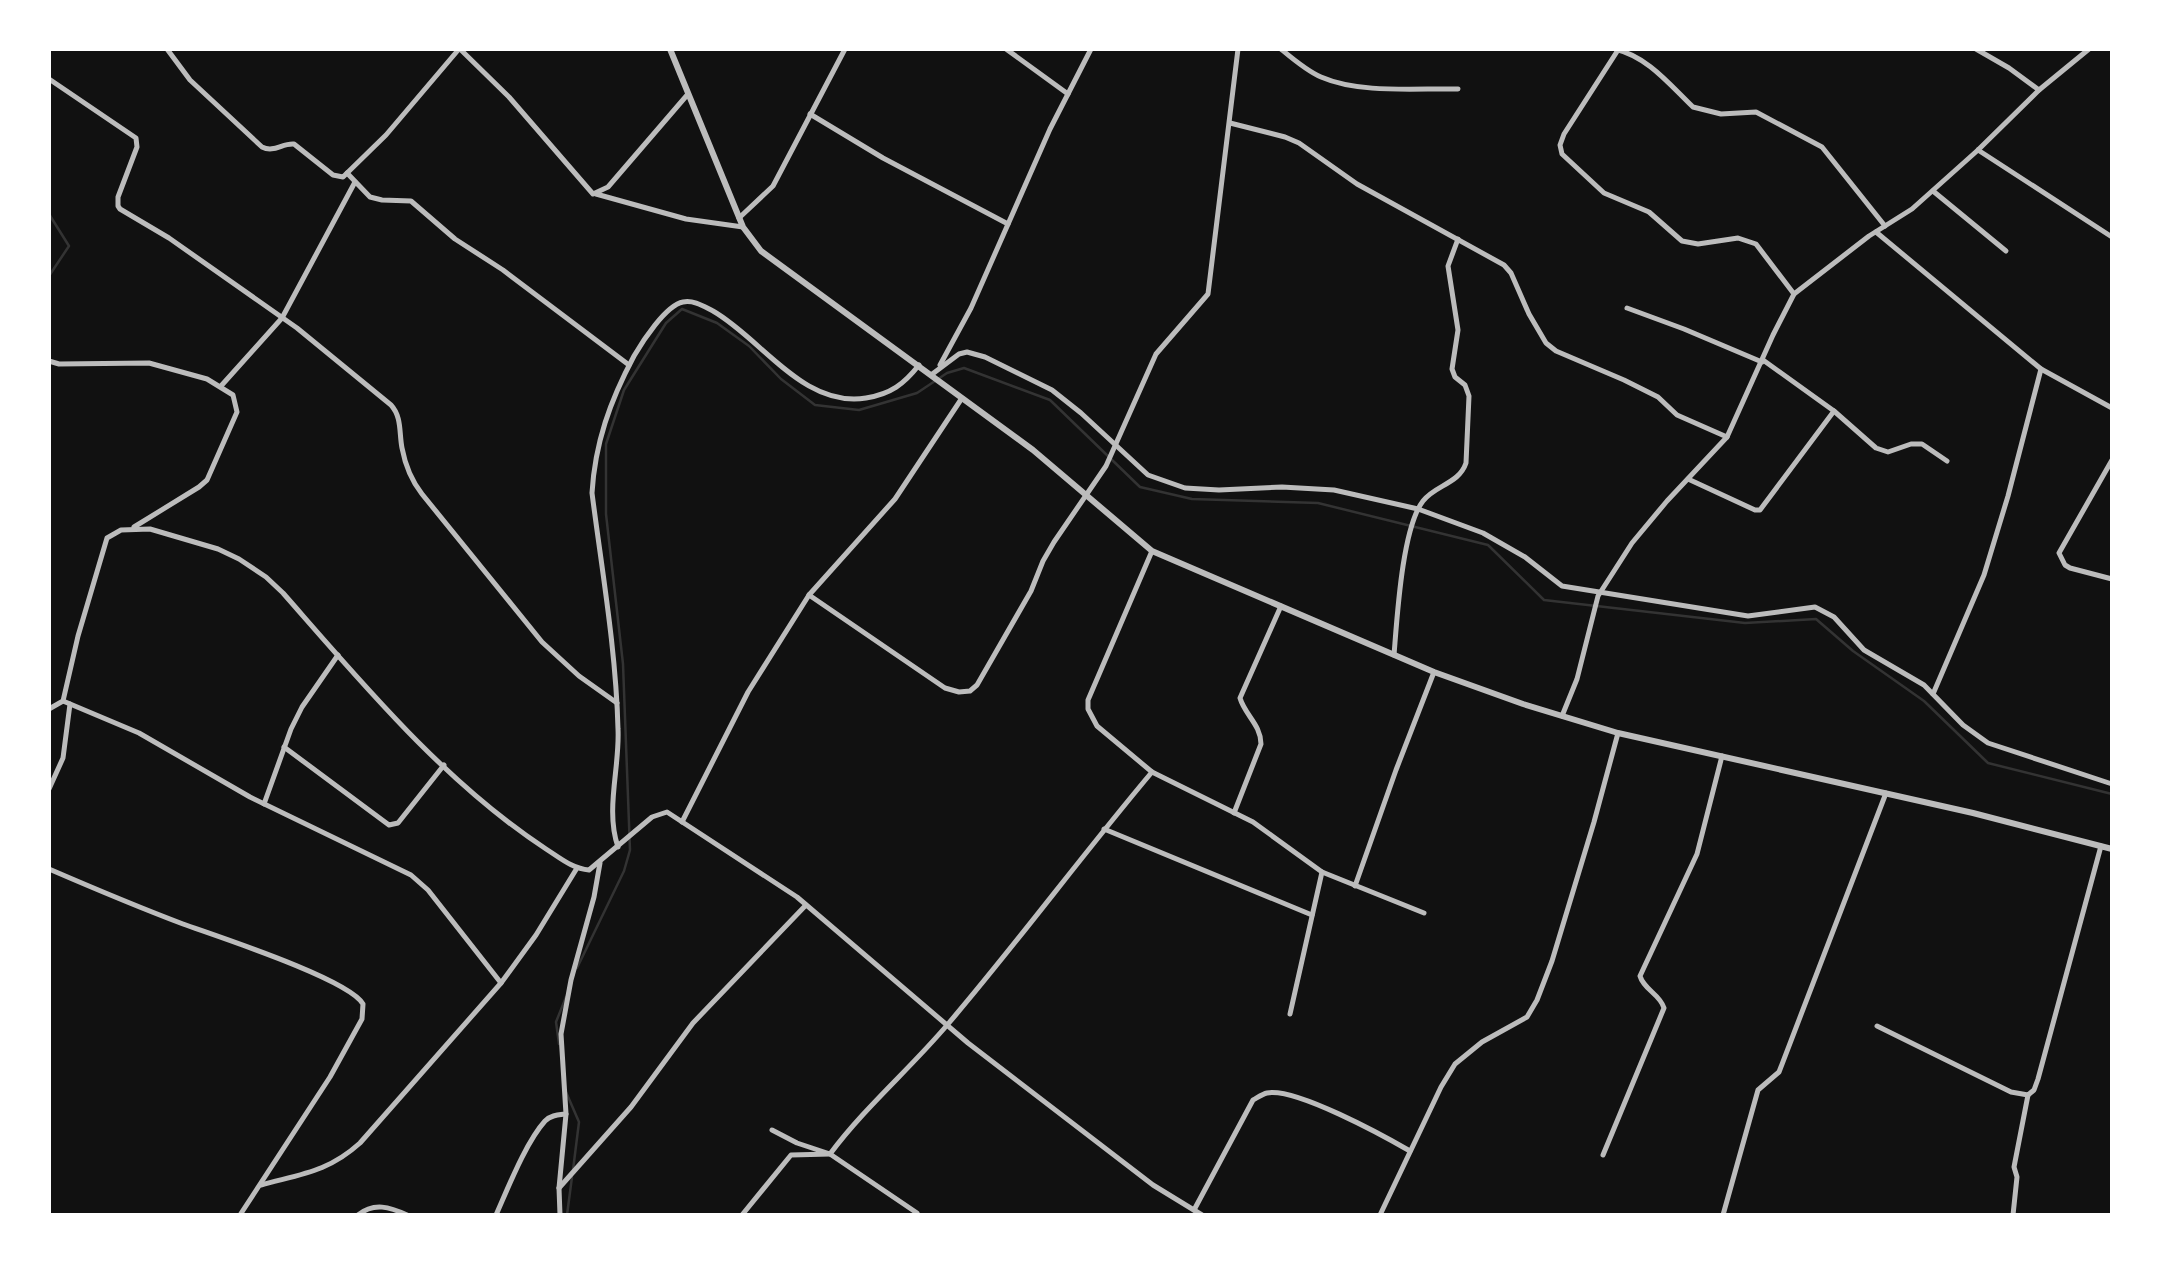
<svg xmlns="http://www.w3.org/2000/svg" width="2161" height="1264" viewBox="0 0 2161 1264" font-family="Karla,sans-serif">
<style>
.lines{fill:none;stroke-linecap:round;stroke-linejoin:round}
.stream{stroke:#333;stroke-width:2.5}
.minor{stroke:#bcbcbc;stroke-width:5}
.tertiary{stroke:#bcbcbc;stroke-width:6}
</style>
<rect width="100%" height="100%" fill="#111"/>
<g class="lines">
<g class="stream">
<polyline points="49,214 69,246 49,276"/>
<polyline points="577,968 624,871 630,850 623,664 606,514 606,444 624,390 666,323 682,309 717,323 749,346 781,379 815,405 859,410 917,393 947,373 964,368 1050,400 1140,487 1192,499 1318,503 1488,545 1544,600 1745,623 1816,619 1853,651 1924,701 1988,763 2112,794"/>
<polyline points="559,1044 556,1022 566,997"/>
<polyline points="566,1092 579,1122 573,1170"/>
<polyline points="567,1215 572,1177"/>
</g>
<g class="minor">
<path d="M167 49 190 80 262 147C274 153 282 143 294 144L333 175 343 177 386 135 459 49"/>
<polyline points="460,49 509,97 593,194 608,187 688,94"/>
<polyline points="1006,49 1068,94"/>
<path d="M1281 49C1293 59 1307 71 1321 77 1360 94 1417 88 1458 89"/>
<path d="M1615 49C1648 57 1669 84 1693 107L1721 114 1756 112 1822 147 1885 226"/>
<polyline points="1976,49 2009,68 2039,90"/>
<polyline points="1618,50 1564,134 1560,145 1562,154 1604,193 1649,212 1682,241 1698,244 1738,238 1756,244 1794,294"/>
<path d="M49 79 136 138 137 147 118 197V206L120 209 169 238 297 328 391 405C402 417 399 433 402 448 405 464 411 480 422 494L542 642 579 676 617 703"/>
<polyline points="810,114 883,158 1008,224"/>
<polyline points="1230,123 1285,137 1299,143 1357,184 1504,265 1511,273 1529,314 1546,343 1556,351 1624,380 1658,397 1677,415 1727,437"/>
<polyline points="1978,150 2112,237"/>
<polyline points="347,173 370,197 382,200 411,201 455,239 503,270 629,365"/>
<polyline points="1933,191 2006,251"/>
<polyline points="596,194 686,219 743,227"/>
<polyline points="739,218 773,186 845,49"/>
<polyline points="1876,232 2041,369 2112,408"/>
<polyline points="1627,308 1684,329 1762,362"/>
<polyline points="1763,360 1834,411 1876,448 1888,452 1911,444 1922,444 1947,461"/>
<polyline points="49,361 59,364 149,363 207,379 233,395 237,412 207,480 199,487 134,527"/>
<polyline points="940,365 971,308 1050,129 1091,49"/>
<polyline points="931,375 959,354 967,352 985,357 1052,390 1081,413 1148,475 1185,488 1219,490 1282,487 1334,490 1418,509 1483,533 1525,557 1562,586 1748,616 1815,607 1834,617 1864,650 1924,685 1963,725 1988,743 2112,784"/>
<polyline points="221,386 282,318 355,182"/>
<polyline points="2112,460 2059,553 2065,565 2070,568 2112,579"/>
<polyline points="1688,479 1755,510 1760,510 1834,411"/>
<polyline points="1152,551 1088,700 1088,709 1097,726 1152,772 1253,822 1322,872 1424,913"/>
<polyline points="809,595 945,688 959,692 970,691 977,685 1031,591 1043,561 1054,542 1106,466 1156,354 1208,294 1238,49"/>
<path d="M1394 655C1397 619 1402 528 1423 501 1435 485 1459 484 1466 463L1469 396 1465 385 1455 377 1452 369 1458 330 1448 266 1458 239"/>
<polyline points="1933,694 1984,575 2008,496 2041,369"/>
<polyline points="63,701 139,733 250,797 411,875 428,890 501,983"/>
<path d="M49 709 63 701 78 636 107 538 121 530 150 529 218 549 239 559 266 577 283 593C362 683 445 783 546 849 560 858 573 869 589 870L652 817 667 812 797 897 968 1043 1153 1185 1202 1215"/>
<polyline points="1562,716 1577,679 1598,596 1632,543 1667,501 1727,437 1773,335 1794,294 1869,236 1912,209 1978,150 2039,90 2089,49"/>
<polyline points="284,747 389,825 398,823 444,765"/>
<polyline points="49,789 63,758 70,704"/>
<polyline points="264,804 291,729 302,707 338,655"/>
<path d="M1234 813 1261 744C1261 725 1245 715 1240 698L1281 606"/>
<polyline points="682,822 748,692 809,595 895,499 962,398"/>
<polyline points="1104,829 1312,915"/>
<path d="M618 847C605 810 620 767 618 729 616 650 602 571 592 493 595 443 610 401 634 356 642 342 666 305 683 302 694 300 703 306 713 311 762 339 803 408 866 398 891 394 904 384 919 365"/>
<path d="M49 869C93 888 138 907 183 924 216 936 349 979 363 1004L362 1019 330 1077 240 1215"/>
<polyline points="1355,886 1396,770 1434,672"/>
<polyline points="1290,1014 1322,872"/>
<polyline points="1877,1026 2011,1092 2028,1095 2034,1090 2038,1079 2101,846"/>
<polyline points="772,1130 797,1143 830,1154 917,1213"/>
<path d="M1603 1155 1664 1008C1660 994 1644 990 1640 976L1697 854 1722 756"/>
<path d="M261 1185C301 1174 328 1172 360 1143L501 983 536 935 577 868"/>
<polyline points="559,1188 631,1107 693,1023 806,905"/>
<path d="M1194 1210 1253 1100C1257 1098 1262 1094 1267 1093 1295 1087 1384 1136 1410 1151"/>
<path d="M358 1215C374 1202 390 1207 407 1215"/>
<path d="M496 1215C508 1188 526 1142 545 1121 551 1115 558 1115 566 1114"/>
<polyline points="560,1215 559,1188 566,1114 561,1034 571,980 594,897 600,863"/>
<path d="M742 1215 791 1155 830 1154C865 1107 910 1069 948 1024 1018 942 1082 855 1152 772"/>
<polyline points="1380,1215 1441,1087 1455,1064 1482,1042 1527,1017 1537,1000 1552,961 1594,822 1618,733"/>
<polyline points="1723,1215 1758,1090 1779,1072 1886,793"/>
<polyline points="2013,1215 2017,1177 2014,1167 2028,1095"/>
</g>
<polyline class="tertiary" points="670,49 743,227 761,251 1033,450 1152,551 1434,672 1523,704 1618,733 1973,813 2112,849"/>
</g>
<rect width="2161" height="1264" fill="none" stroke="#ffffff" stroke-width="102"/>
</svg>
